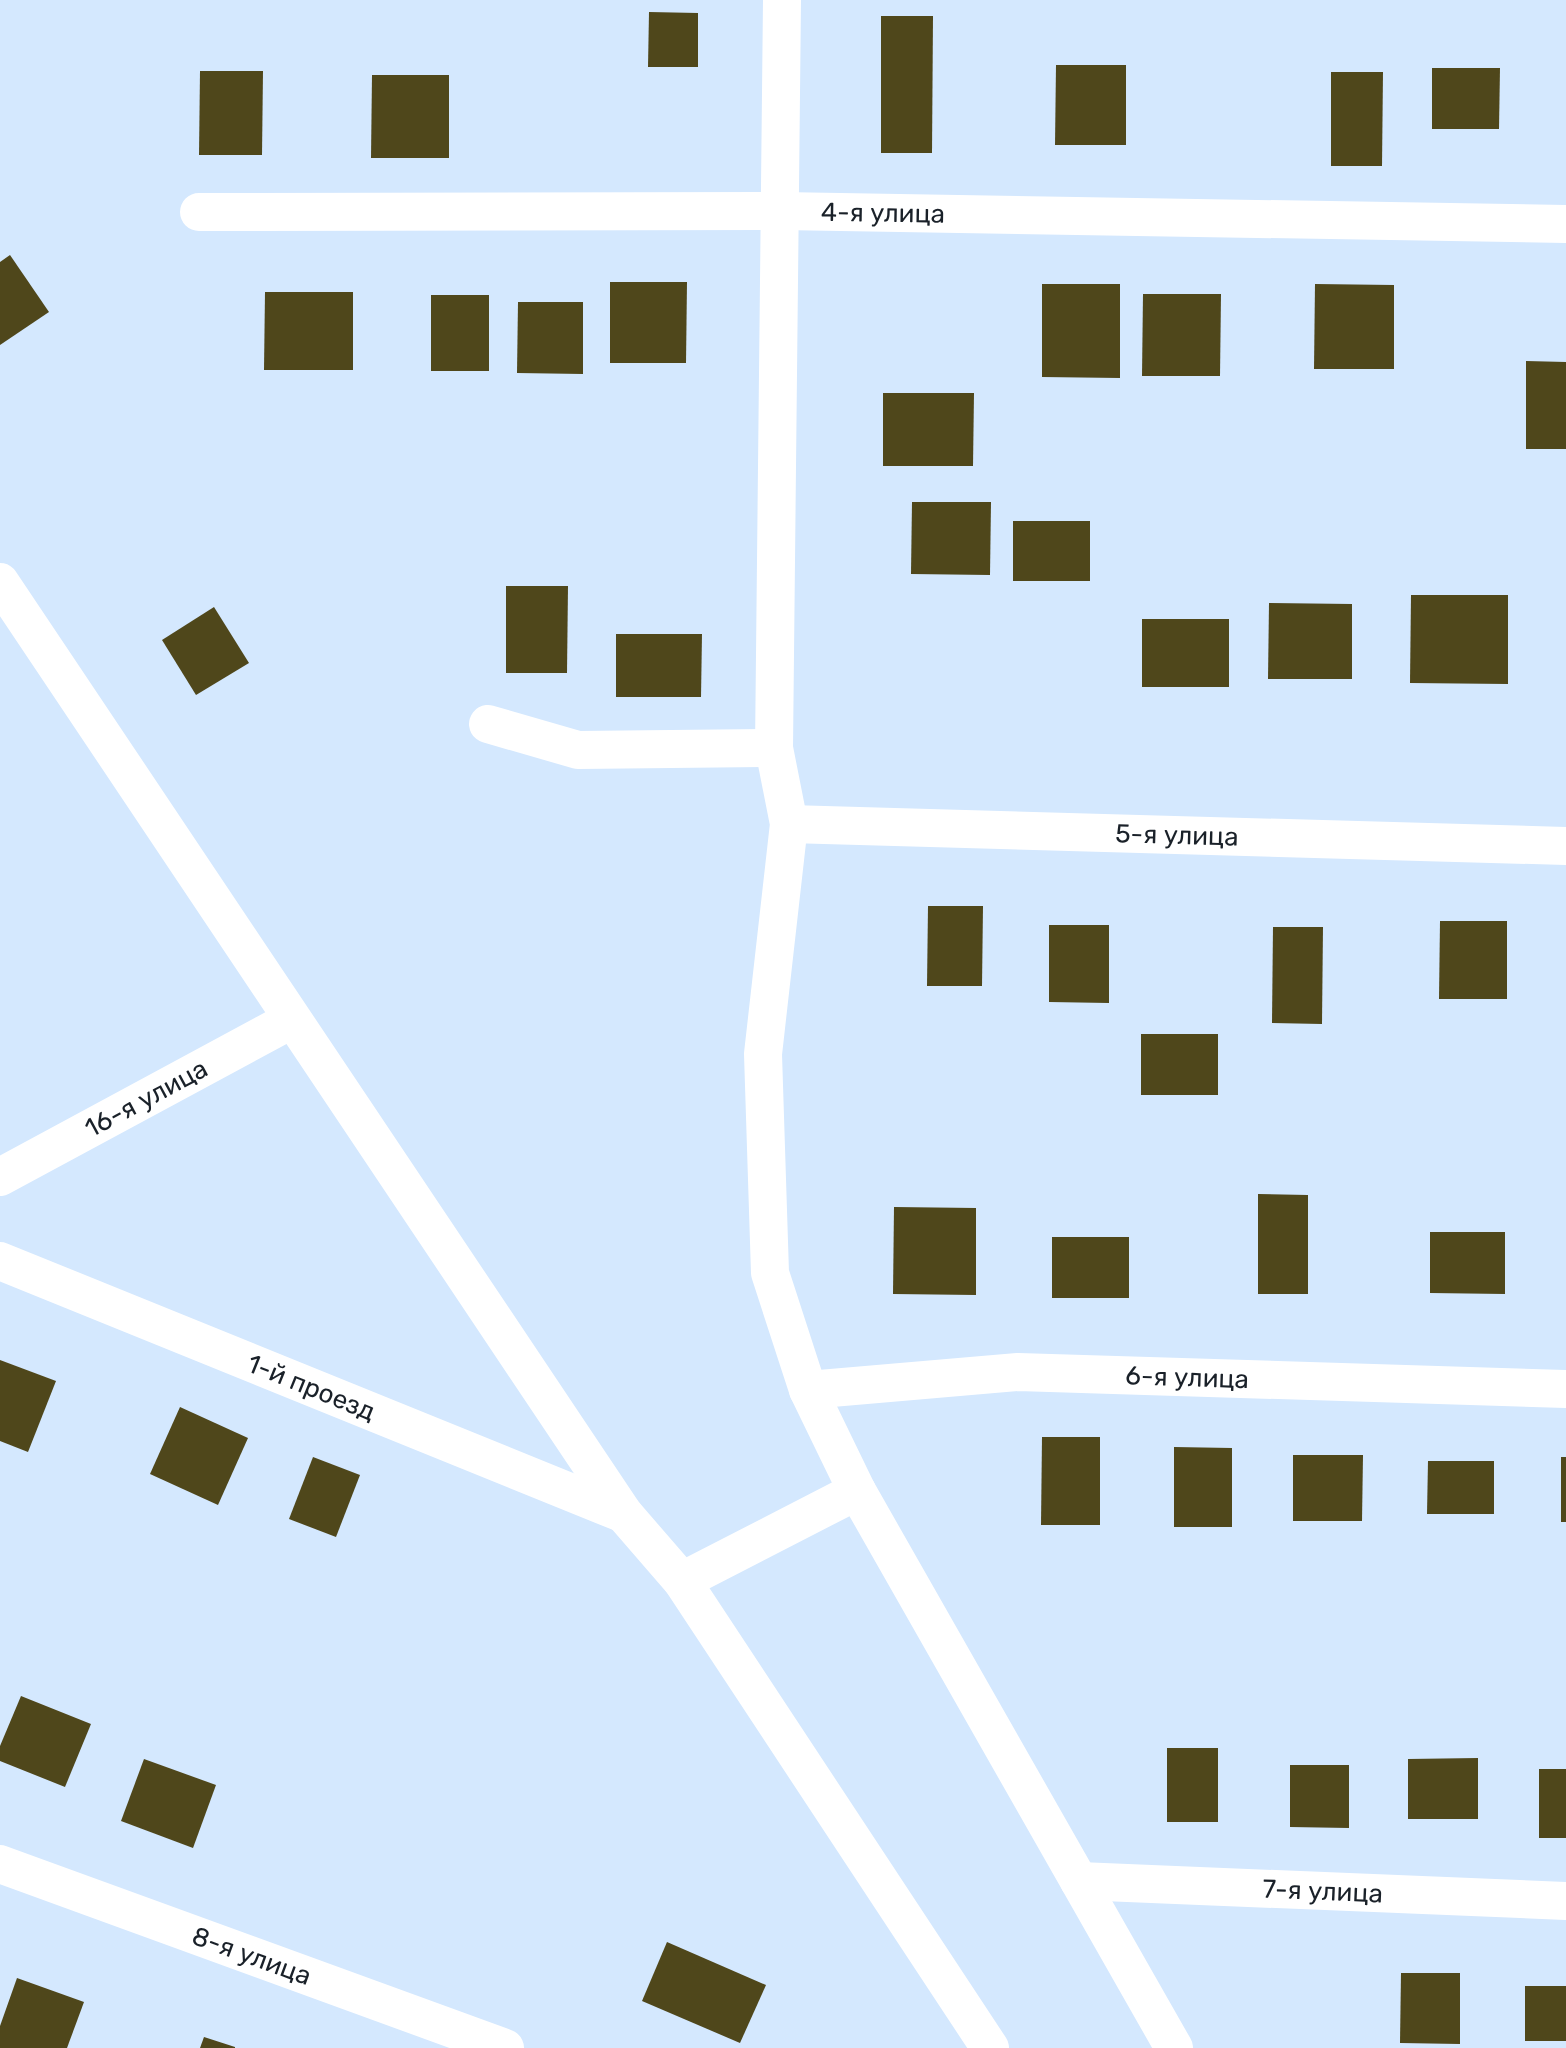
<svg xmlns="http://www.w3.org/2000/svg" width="1566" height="2048" viewBox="0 0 1566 2048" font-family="Rubik,sans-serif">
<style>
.building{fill:#4f471b}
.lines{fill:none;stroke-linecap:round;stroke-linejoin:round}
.minor{stroke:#fff;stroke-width:38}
.labels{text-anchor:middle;stroke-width:8;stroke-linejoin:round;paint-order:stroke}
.street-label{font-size:26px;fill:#1a2129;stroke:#fff}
</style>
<rect width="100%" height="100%" fill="#d4e8fe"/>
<g class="building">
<polygon points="649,12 698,13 698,67 648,67"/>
<polygon points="881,16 933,16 932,153 881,153"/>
<polygon points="1056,65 1126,65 1126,145 1055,145"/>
<polygon points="1432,68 1500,68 1499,129 1432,129"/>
<polygon points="200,71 263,71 262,155 199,155"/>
<polygon points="1331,72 1383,72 1382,166 1331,166"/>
<polygon points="372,75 449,75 449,158 371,158"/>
<polygon points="10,255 49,312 0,345 0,262"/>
<polygon points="610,282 687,282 686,363 610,363"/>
<polygon points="1042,284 1120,284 1120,378 1042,377"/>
<polygon points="1315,284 1394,285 1394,369 1314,369"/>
<polygon points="265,292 353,292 353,370 264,370"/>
<polygon points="1143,294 1221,294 1220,376 1142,376"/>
<rect x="431" y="295" width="58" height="76"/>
<polygon points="518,302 583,302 583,374 517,373"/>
<polygon points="1526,361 1566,362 1566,449 1526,449"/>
<polygon points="883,393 974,393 973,466 883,466"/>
<polygon points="912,502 991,502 990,575 911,574"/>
<rect x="1013" y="521" width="77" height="60"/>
<polygon points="506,586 568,586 567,673 506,673"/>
<polygon points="1411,595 1508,595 1508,684 1410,683"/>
<polygon points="1269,603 1352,604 1352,679 1268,679"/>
<polygon points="214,607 249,663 196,695 162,640"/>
<rect x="1142" y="619" width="87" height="68"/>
<polygon points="616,634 702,634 701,697 616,697"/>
<polygon points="928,906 983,906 982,986 927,986"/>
<polygon points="1440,921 1507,921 1507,999 1439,999"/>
<polygon points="1049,925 1109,925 1109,1003 1049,1002"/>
<polygon points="1273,927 1323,927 1322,1024 1272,1023"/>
<rect x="1141" y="1034" width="77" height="61"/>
<polygon points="1258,1194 1308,1195 1308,1294 1258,1294"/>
<polygon points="894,1207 976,1208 976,1295 893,1294"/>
<polygon points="1430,1232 1505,1232 1505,1294 1430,1293"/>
<rect x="1052" y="1237" width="77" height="61"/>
<polygon points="0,1360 56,1381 28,1452 0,1441"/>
<polygon points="180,1407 248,1438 218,1505 150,1474"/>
<polygon points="1042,1437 1100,1437 1100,1525 1041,1525"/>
<polygon points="1174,1447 1232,1448 1232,1527 1174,1527"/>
<polygon points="1293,1455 1363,1455 1362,1521 1293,1521"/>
<polygon points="313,1457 360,1475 336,1537 289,1519"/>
<rect x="1561" y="1457" width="5" height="65"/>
<polygon points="1428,1461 1494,1461 1494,1514 1427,1514"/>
<polygon points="21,1696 91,1724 65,1787 0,1761 0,1746"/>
<rect x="1167" y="1748" width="51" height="74"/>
<polygon points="1478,1758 1478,1819 1408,1819 1408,1759"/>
<polygon points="144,1759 216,1785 193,1848 121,1821"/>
<polygon points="1290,1765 1349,1765 1349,1828 1290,1827"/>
<rect x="1539" y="1769" width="27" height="69"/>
<polygon points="667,1942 766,1985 740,2043 642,2001"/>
<polygon points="1401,1973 1460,1973 1460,2044 1400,2043"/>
<polygon points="17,1978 84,2002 67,2048 0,2048 0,2026"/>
<rect x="1525" y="1986" width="41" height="55"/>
<polygon points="204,2037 235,2047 235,2048 200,2048"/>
</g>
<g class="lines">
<g class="minor">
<polyline points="782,0 774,748 789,824 763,1054 770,1273 808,1390 857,1491 1174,2048"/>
<path id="s1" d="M199 212 781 211 1566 224"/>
<polyline points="0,582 624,1514 682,1581 990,2048"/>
<polyline points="488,724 578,750 774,748"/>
<path id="s2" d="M789 824 1566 846"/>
<path id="s3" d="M0 1177 291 1020"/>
<path id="s4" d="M0 1261 624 1514"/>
<path id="s5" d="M808 1390 1018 1372 1566 1389"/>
<polyline points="682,1581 857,1491"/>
<path id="s6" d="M0 1864 505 2048"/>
<path id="s7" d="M1079 1881 1566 1901"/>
</g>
</g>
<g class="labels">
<g class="street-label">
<text dy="9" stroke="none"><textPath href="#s1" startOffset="684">4-я улица</textPath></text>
<text dy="9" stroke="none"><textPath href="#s2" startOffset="388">5-я улица</textPath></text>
<text dy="9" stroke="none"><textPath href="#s3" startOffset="166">16-я улица</textPath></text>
<text dy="9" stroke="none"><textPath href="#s5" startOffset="380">6-я улица</textPath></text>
<text dy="9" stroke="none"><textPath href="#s4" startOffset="336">1-й проезд</textPath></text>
<text dy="9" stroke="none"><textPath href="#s7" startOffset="244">7-я улица</textPath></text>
<text dy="9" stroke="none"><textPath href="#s6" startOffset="268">8-я улица</textPath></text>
</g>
</g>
</svg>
